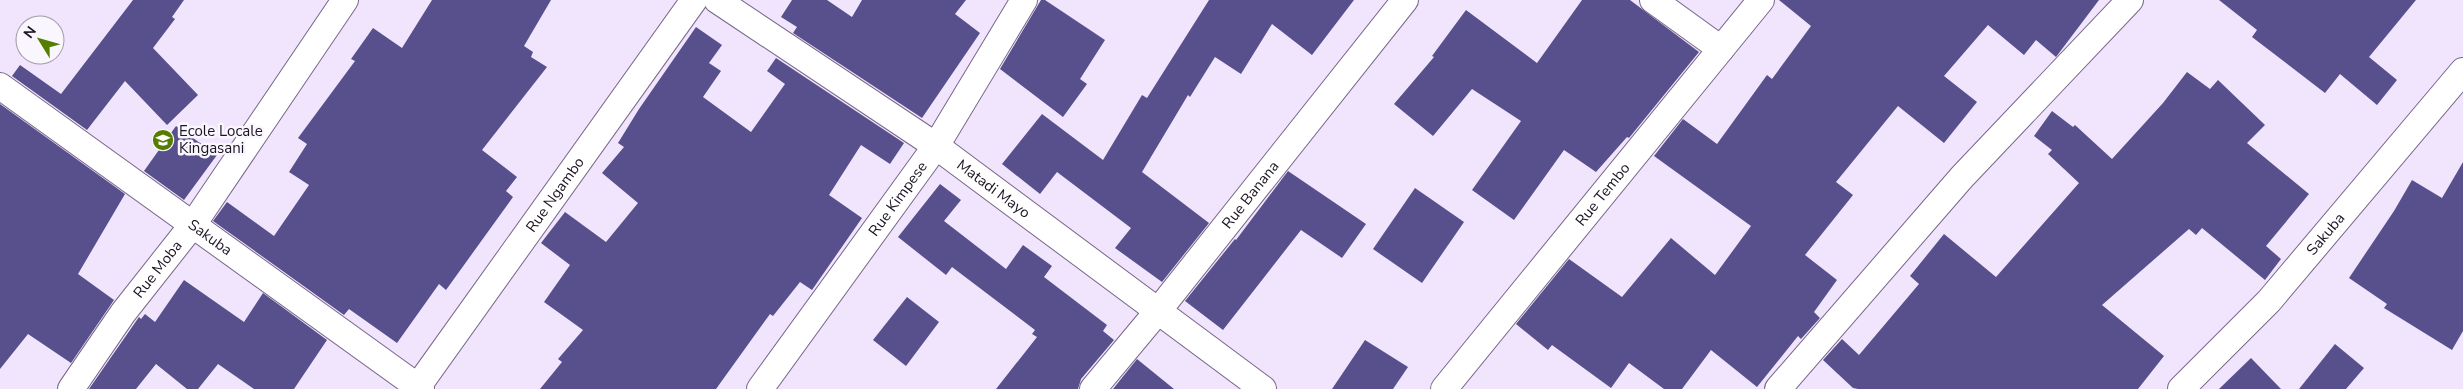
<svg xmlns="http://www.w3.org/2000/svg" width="2463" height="389" viewBox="0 0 2463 389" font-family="'Nunito Sans',sans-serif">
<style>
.building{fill:#58508c}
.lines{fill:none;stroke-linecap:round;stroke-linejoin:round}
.minor-casing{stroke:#796689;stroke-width:28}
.minor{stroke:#fff;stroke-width:26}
.labels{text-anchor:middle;stroke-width:5;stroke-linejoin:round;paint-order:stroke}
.poi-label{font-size:15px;fill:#1c1422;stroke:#faf6fe;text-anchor:start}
.street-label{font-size:15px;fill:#1c1422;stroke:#faf6fe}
</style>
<rect width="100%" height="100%" fill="#f1e5fd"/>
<g class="building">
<polygon points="133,0 184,0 172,17 175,19 153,48 198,95 167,125 125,81 87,130 12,76 20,65 61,94"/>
<polygon points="432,0 551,0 524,46 533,52 531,57 547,67 482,150 517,177 506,191 513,197 446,290 439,284 397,343 349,309 344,315 213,221 227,202 274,236 309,185 289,172 307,144 298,138 355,61 351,59 373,28 402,48"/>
<polygon points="792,0 827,0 852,17 862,0 966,0 955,14 980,33 922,118 793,33 797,27 781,17"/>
<polygon points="1041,0 1045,0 1105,40 1080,79 1087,84 1063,117 1000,69"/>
<polygon points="1209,0 1354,0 1312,55 1272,24 1241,74 1215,57 1190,97 1188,95 1142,172 1209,223 1162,282 1115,248 1131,228 1057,172 1040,194 1002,164 1042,114 1103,160 1142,95 1147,98"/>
<polygon points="1582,0 1630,0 1699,52 1629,138 1627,137 1596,172 1564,150 1514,220 1472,190 1521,121 1472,89 1433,136 1394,104 1434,57 1432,56 1466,10 1537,63"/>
<polygon points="1779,0 2099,0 2056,57 2036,40 2024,55 1988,25 1944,76 1977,102 1944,143 1898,106 1836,182 1853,195 1805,255 1837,280 1814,312 1820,318 1801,339 1798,336 1757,387 1711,350 1682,389 1664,389 1629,363 1611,388 1552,345 1548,350 1516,324 1569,259 1622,297 1671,238 1715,275 1751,226 1654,156 1683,119 1717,144 1767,75 1772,79 1811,26"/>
<polygon points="2219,0 2416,0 2369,57 2397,80 2377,105 2340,74 2325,93 2252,37 2257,30"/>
<polygon points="696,27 722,45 709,63 721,71 703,97 751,132 785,84 767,71 776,58 904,143 890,164 861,145 829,195 862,218 812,290 800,282 773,316 770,314 716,389 540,389 562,362 558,359 583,330 544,302 570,265 541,243 565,212 606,242 638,203 602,173 624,147 618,143 639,109"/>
<polygon points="2187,72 2210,89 2218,80 2265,125 2247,143 2309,194 2266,246 2281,259 2265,280 2202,228 2196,235 2189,229 2102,305 2164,356 2138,389 1858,389 1853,388 1823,360 1842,339 1859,355 1919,284 1910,276 1944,234 1996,277 2079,183 2048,154 2052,150 2034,136 2052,111 2073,127 2075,125 2112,159 2163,103"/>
<polygon points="0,104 125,194 78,274 114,300 71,363 28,334 0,369"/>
<polygon points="176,126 217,155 184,200 144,171"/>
<polygon points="2463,162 2463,331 2452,350 2384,308 2387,304 2349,278 2394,211 2412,180 2442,198"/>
<polygon points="1288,171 1366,224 1342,258 1301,230 1223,330 1185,301 1235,239 1236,240"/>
<polygon points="940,184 961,200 944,221 1006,269 1023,245 1052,266 1044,277 1107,325 1103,331 1114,340 1081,379 1078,389 996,389 1037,337 1032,334 1035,330 952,267 946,275 898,237"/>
<polygon points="1415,188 1464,222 1422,283 1373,249"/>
<polygon points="184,280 244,322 263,293 327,340 294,389 254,389 218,364 198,389 187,389 156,364 136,389 89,389 139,317 141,319 145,314 155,322"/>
<polygon points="907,297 939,322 906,366 873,340"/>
<polygon points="1365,340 1408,367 1393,389 1332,389"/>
<polygon points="2335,344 2364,368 2346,389 2299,389"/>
<polygon points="2251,358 2281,389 2219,389"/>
<polygon points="1137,359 1174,389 1113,389"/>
</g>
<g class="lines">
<g class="minor-casing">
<g id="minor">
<path id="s1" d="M717 0 936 146 1263 389"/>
<polyline points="1653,0 1721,49"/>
<path id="s2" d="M0 86 421 389"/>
<path id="s3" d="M71 389 123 313 194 223 345 0"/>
<path id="s4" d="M416 389 694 0"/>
<path id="s5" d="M760 389 936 146 1024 0"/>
<path id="s6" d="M1093 389 1158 311 1405 0"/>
<path id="s7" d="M1444 389 1761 0"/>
<polyline points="1778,389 1962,177 2130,0"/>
<path id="s8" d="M2181 389 2269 301 2463 71"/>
</g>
</g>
<use href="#minor" class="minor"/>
</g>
<defs>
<g id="school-disc" transform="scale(1.125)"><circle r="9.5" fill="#557e00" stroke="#faf6fe"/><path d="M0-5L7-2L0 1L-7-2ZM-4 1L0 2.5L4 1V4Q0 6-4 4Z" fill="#fff"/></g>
</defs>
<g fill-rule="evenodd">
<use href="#school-disc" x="163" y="140"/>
</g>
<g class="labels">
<g class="poi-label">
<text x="179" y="136">Ecole Locale<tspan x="179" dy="17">Kingasani</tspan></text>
</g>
<g class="street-label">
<text dy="5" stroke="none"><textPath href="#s1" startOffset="335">Matadi Mayo</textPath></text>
<text dy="5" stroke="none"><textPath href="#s4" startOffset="239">Rue Ngambo</textPath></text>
<text dy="5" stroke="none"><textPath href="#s6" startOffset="250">Rue Banana</textPath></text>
<text dy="5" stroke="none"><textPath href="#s7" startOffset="251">Rue Tembo</textPath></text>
<text dy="5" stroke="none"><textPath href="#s5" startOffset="235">Rue Kimpese</textPath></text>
<text dy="5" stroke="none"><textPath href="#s8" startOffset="212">Sakuba</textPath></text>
<text dy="5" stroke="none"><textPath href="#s2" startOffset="259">Sakuba</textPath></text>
<text dy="5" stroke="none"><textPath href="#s3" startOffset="148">Rue Moba</textPath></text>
</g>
</g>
<g transform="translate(40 40) rotate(307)"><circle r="24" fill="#faf6fe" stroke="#a19ca6"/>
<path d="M0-4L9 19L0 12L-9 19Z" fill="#557e00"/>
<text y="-8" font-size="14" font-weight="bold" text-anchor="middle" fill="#1c1422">N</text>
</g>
</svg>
